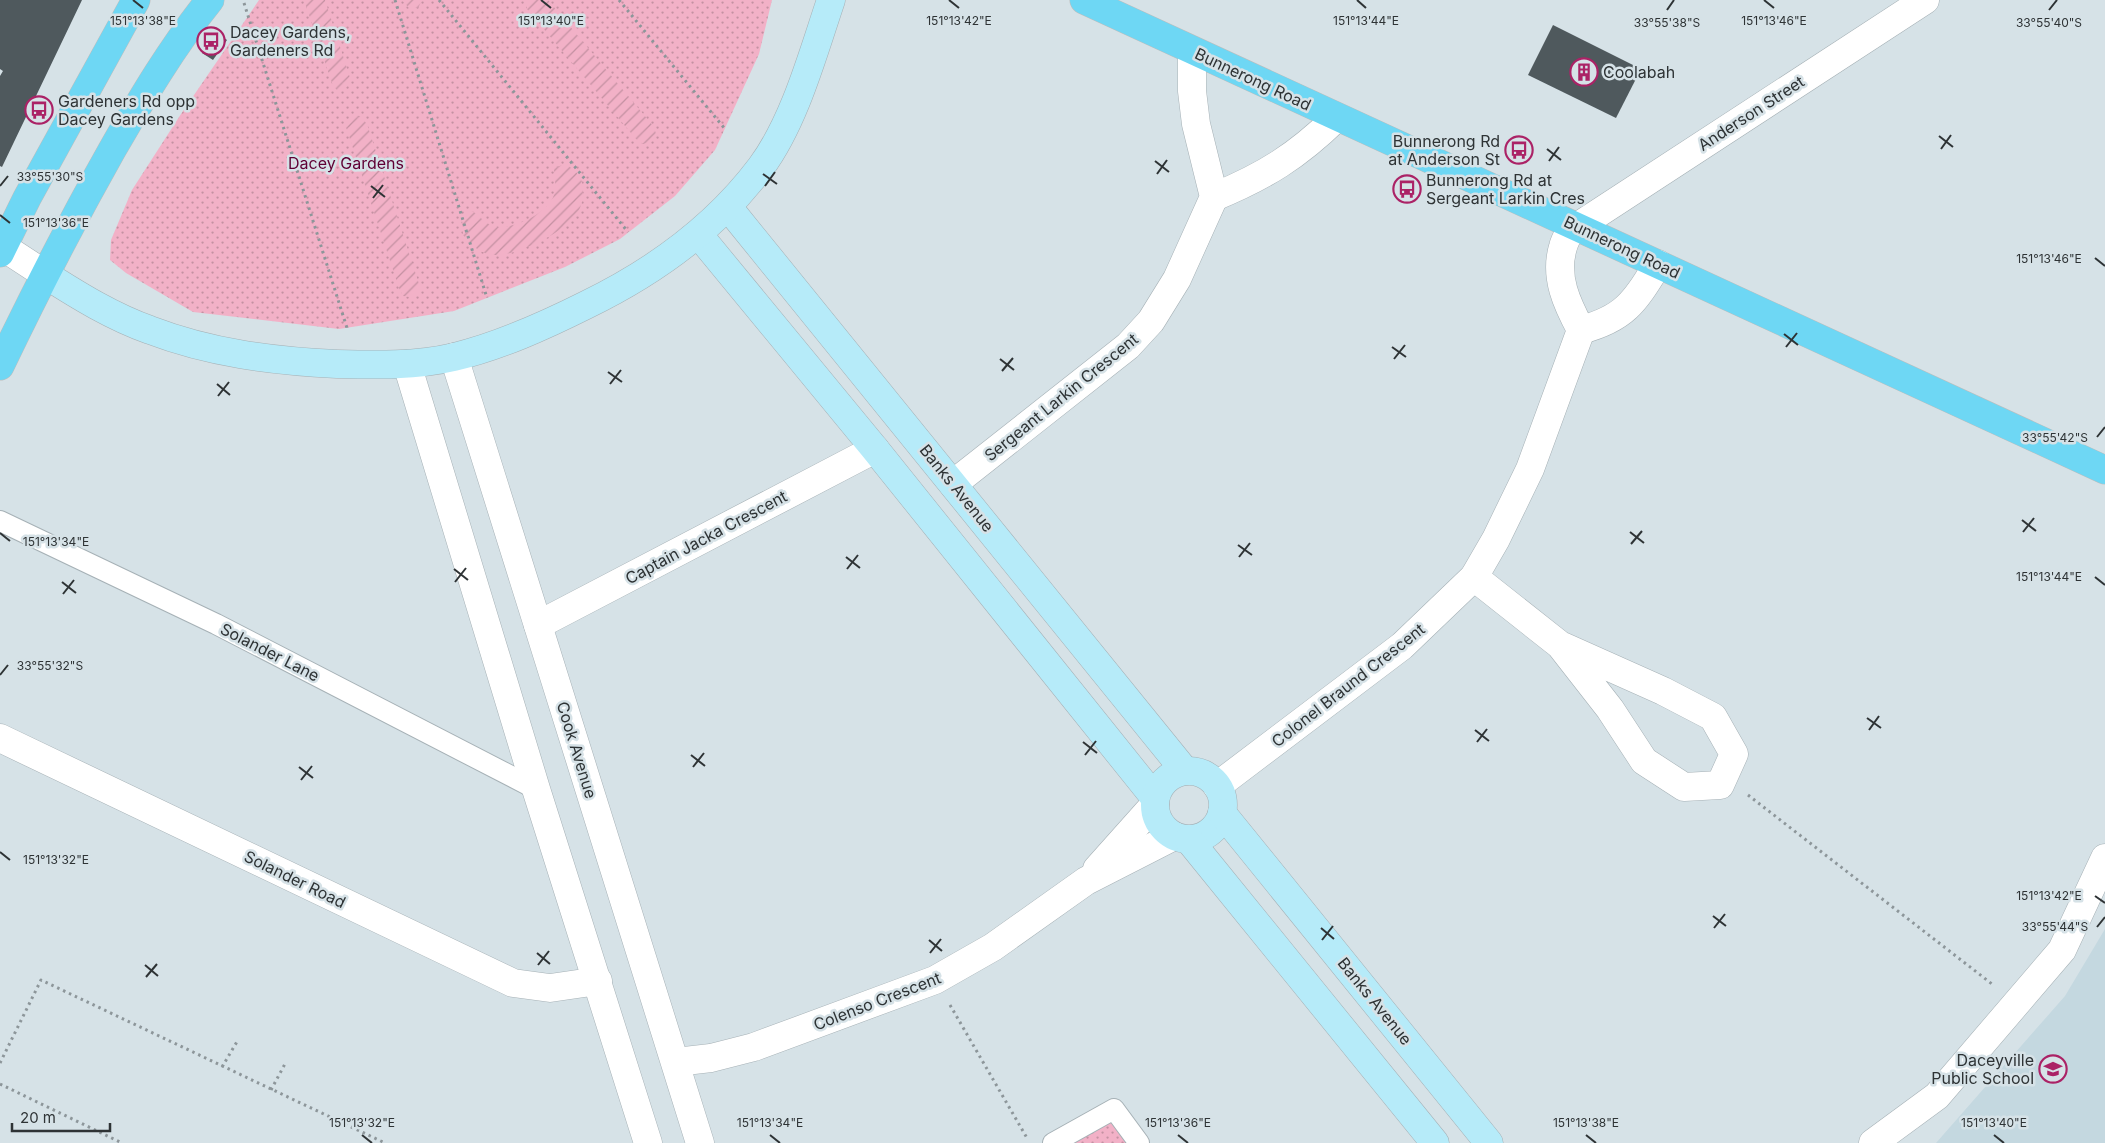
<svg xmlns="http://www.w3.org/2000/svg" width="2105" height="1143" viewBox="0 0 2105 1143" font-family="Inter,sans-serif">
<style>
.built{fill:#c4d8e0}
.park{fill:url(#park-dots)}
.garden{fill:url(#garden-furrows)}
.building{fill:#4f595d}
.lines{fill:none;stroke-linecap:round;stroke-linejoin:round}
.lane-casing{stroke:#a6b1b6;stroke-width:22}
.street-casing{stroke:#a6b1b6;stroke-width:29}
.secondary-casing{stroke:#a6b1b6;stroke-width:29}
.primary-casing{stroke:#bcbebe;stroke-width:29}
.path{stroke:#8d969a;stroke-width:3;stroke-dasharray:2.5 4;stroke-linecap:butt}
.lane{stroke:#fff;stroke-width:20}
.street{stroke:#fff;stroke-width:28}
.secondary{stroke:#b6ebf9;stroke-width:28}
.primary{stroke:#6ed7f4;stroke-width:28}
.ticks{fill:none;stroke:#2e3335;stroke-width:2}
.labels{text-anchor:middle;stroke-width:5;stroke-linejoin:round;paint-order:stroke}
.poi-label{font-size:16px;fill:#2e3335;stroke:#d6e2e7;text-anchor:start}
.street-label{font-size:16px;fill:#2e3335;stroke:#d6e2e7}
.park-label{font-size:16px;fill:#600034;stroke:#d6e2e7}
.ticks-label{font-size:12px;text-anchor:middle;fill:#2e3335;stroke:#d6e2e7;stroke-width:5;stroke-linejoin:round;paint-order:stroke}
</style>
<defs>
<pattern id="park-dots" width="8" height="8" patternUnits="userSpaceOnUse" patternTransform="scale(1.25)"><rect width="8" height="8" fill="#f2b1c7"/><path d="M2 2h.1M6 6h.1" fill="none" stroke="#c491a2" stroke-width="1.8" stroke-linecap="round"/></pattern>
<pattern id="garden-furrows" width="10" height="10" patternUnits="userSpaceOnUse" patternTransform="scale(1.25)"><rect width="10" height="10" fill="#f2b1c7"/><path d="M-1 1l2-2M0 10L10 0M9 11l2-2" fill="none" stroke="#c491a2"/></pattern>
</defs>
<rect width="100%" height="100%" fill="#d6e2e7"/>
<polygon class="built" points="2105,929 2105,1143 1936,1143 2065,996"/>
<g class="park">
<polygon points="259,0 772,0 759,54 715,150 675,196 620,239 565,267 454,311 339,329 193,312 126,273 110,260 111,240 132,190 181,114"/>
<polygon points="1114,1109 1139,1143 1053,1143"/>
</g>
<g class="garden">
<polygon points="304,0 325,0 351,81 344,90 337,90 333,86"/>
<polygon points="402,0 422,0 418,8 409,8"/>
<polygon points="527,0 548,0 654,127 656,134 651,142 643,144 636,139 527,9"/>
<polygon points="353,115 360,116 367,124 419,284 419,291 412,297 403,296 399,288 346,127 348,120"/>
<path d="M565 164C577 171 583 177 583 191 583 200 581 209 575 216 562 233 520 254 498 255 483 256 472 246 463 235L462 218 472 211C480 216 488 227 498 227 516 228 548 213 554 195 557 187 554 177 554 168Z"/>
</g>
<g class="building">
<polygon points="0,0 82,0 2,167 0,166 0,76 3,71 0,69"/>
<polygon points="1553,25 1641,69 1616,118 1528,75"/>
<polygon points="217,33 227,40 213,60 202,53"/>
</g>
<g class="lines">
<g class="lane-casing">
<g id="lane">
<polyline points="0,521 216,624 536,789"/>
<polyline points="1053,1143 1114,1109 1139,1143"/>
</g>
</g>
<g class="street-casing">
<g id="street">
<path d="M1214 197C1265 176 1297 156 1336 118"/>
<polyline points="1577,227 1925,0"/>
<polyline points="3,247 46,275"/>
<path d="M1581 330C1626 318 1635 301 1658 264"/>
<polyline points="454,357 700,1143"/>
<polyline points="407,364 536,789 648,1143"/>
<polyline points="953,484 1128,346 1151,321 1177,279 1214,197 1196,124 1192,91 1192,51"/>
<polyline points="1474,577 1560,645 1663,691 1713,717 1734,754 1720,785 1684,787 1644,761 1610,709 1560,645"/>
<polyline points="538,625 875,449"/>
<polyline points="0,738 513,983 550,988 598,981"/>
<path d="M1217 786 1402 646 1474 577 1496 539 1530 469 1581 330C1567 304 1554 277 1563 247 1565 239 1570 232 1573 225"/>
<polyline points="1097,869 1155,804"/>
<polyline points="676,1062 711,1058 754,1047 935,980 993,947 1086,881 1174,836"/>
<polyline points="1873,1143 1937,1096 2062,950 2105,858"/>
</g>
</g>
<g class="secondary-casing">
<g id="secondary">
<polyline points="728,207 1185,771"/>
<polyline points="698,234 875,449 1155,798"/>
<path d="M46 275C79 296 113 317 150 330 210 353 273 361 337 364 376 365 416 366 454 357 500 346 544 326 586 305 654 272 716 227 761 167 795 121 813 53 831 0"/>
<circle cx="1189" cy="805" r="34"/>
<polyline points="1222,813 1489,1143"/>
<polyline points="1189,840 1435,1143"/>
</g>
</g>
<g class="primary-casing">
<g id="primary">
<polyline points="1084,0 2105,470"/>
<polyline points="0,253 27,198 136,0"/>
<path d="M0 366C35 293 72 221 112 150 142 98 172 47 210 0"/>
</g>
</g>
<g class="path">
<polyline points="395,0 487,298"/>
<polyline points="439,0 628,232"/>
<polyline points="619,0 725,129"/>
<polyline points="244,3 347,328"/>
<polyline points="1748,795 1992,984"/>
<polyline points="950,1005 1027,1138"/>
<polyline points="0,1063 41,980 385,1143"/>
<polyline points="222,1067 238,1040"/>
<polyline points="0,1084 122,1143"/>
<polyline points="271,1090 286,1062"/>
</g>
<use href="#lane" class="lane"/>
<use href="#street" class="street"/>
<use href="#secondary" class="secondary"/>
<use href="#primary" class="primary"/>
</g>
<path class="ticks" d="M133 0 143 8M541 0 551 8M949 0 959 8M1357 0 1366 8M1764 0 1774 8M1667 10 1674 0M2049 10 2057 0M1939 136 1953 147M1547 149 1561 160M1941 149 1951 135M1155 161 1169 172M1549 161 1559 147M763 174 777 184M1157 174 1167 160M0 186 8 176M371 186 385 197M765 186 775 172M373 198 383 185M0 215 10 223M2095 258 2105 266M1784 334 1798 345M1392 347 1406 357M1786 347 1797 333M1000 359 1014 370M1394 359 1405 345M1002 371 1013 358M608 372 622 382M217 384 230 395M610 384 621 370M218 396 229 382M2097 437 2105 427M2022 520 2036 531M1630 532 1644 543M2023 532 2034 518M0 533 10 541M1631 544 1642 531M1238 545 1252 555M846 557 860 568M1239 557 1250 543M454 569 468 580M847 569 858 555M2095 577 2105 585M62 582 76 593M455 582 466 568M63 594 74 580M0 675 8 665M1867 718 1881 728M1475 730 1489 741M1869 730 1879 716M1083 742 1097 753M1477 742 1487 729M691 755 705 766M1085 755 1096 741M299 767 313 778M693 767 704 753M301 780 312 766M0 852 10 860M2095 896 2105 903M1713 916 1726 926M2097 927 2105 917M1321 928 1334 939M1714 928 1725 914M929 940 942 951M1322 940 1333 926M537 953 550 964M930 953 941 939M145 965 158 976M538 965 549 951M146 977 157 964M362 1135 372 1143M770 1135 780 1143M1178 1135 1188 1143M1586 1135 1596 1143M1994 1135 2004 1143"/>
<defs>
<g id="bus-ring" transform="scale(1.4375)"><circle r="9.5" fill="#d6e2e7" stroke="#ab2266" stroke-width="1.5"/><path d="M-5-6H5V4H4V6H2V4H-2V6H-4V4H-5ZM-3.5-4V0h7V-4ZM-3.5 1.2v1.5H-2V1.2ZM2 1.2v1.5H3.5V1.2Z" fill="#ab2266"/></g>
<g id="building-ring" transform="scale(1.4375)"><circle r="9.5" fill="#d6e2e7" stroke="#ab2266" stroke-width="1.5"/><path d="M-4-6H4V6H1V3H-1V6H-4ZM-2.5-4.3h1.7v1.8h-1.7ZM.8-4.3h1.7v1.8H.8ZM-2.5-1h1.7V.8h-1.7ZM.8-1h1.7V.8H.8Z" fill="#ab2266"/></g>
<g id="school-ring" transform="scale(1.4375)"><circle r="9.5" fill="#d6e2e7" stroke="#ab2266" stroke-width="1.5"/><path d="M0-5L7-2L0 1L-7-2ZM-4 1L0 2.5L4 1V4Q0 6-4 4Z" fill="#ab2266"/></g>
</defs>
<g fill-rule="evenodd">
<use href="#bus-ring" x="211" y="41"/>
<use href="#building-ring" x="1584" y="72"/>
<use href="#bus-ring" x="39" y="110"/>
<use href="#bus-ring" x="1519" y="150"/>
<use href="#bus-ring" x="1407" y="189"/>
<use href="#school-ring" x="2053" y="1069"/>
</g>
<g class="labels">
<g class="poi-label">
<text x="230" y="38">Dacey Gardens,<tspan x="230" dy="18">Gardeners Rd</tspan></text>
<text x="1603" y="78">Coolabah</text>
<text x="58" y="107">Gardeners Rd opp<tspan x="58" dy="18">Dacey Gardens</tspan></text>
<text x="1500" y="147" text-anchor="end">Bunnerong Rd<tspan x="1500" dy="18">at Anderson St</tspan></text>
<text x="1426" y="186">Bunnerong Rd at<tspan x="1426" dy="18">Sergeant Larkin Cres</tspan></text>
<text x="2034" y="1066" text-anchor="end">Daceyville<tspan x="2034" dy="18">Public School</tspan></text>
</g>
<g class="street-label">
<text transform="translate(1253 79) rotate(25)" y="6">Bunnerong Road</text>
<text transform="translate(1751 113) rotate(-33)" y="6">Anderson Street</text>
<text transform="translate(1622 247) rotate(25)" y="6">Bunnerong Road</text>
<text transform="translate(1061 397) rotate(-39)" y="6">Sergeant Larkin Crescent</text>
<text transform="translate(957 488) rotate(51)" y="6">Banks Avenue</text>
<text transform="translate(706 537) rotate(-28)" y="6">Captain Jacka Crescent</text>
<text transform="translate(270 652) rotate(27)" y="6">Solander Lane</text>
<text transform="translate(1348 685) rotate(-38)" y="6">Colonel Braund Crescent</text>
<text transform="translate(577 750) rotate(73)" y="6">Cook Avenue</text>
<text transform="translate(295 879) rotate(26)" y="6">Solander Road</text>
<text transform="translate(877 1001) rotate(-21)" y="6">Colenso Crescent</text>
<text transform="translate(1375 1001) rotate(51)" y="6">Banks Avenue</text>
</g>
<g class="park-label">
<text x="346" y="169">Dacey Gardens</text>
</g>
</g>
<g class="ticks-label">
<text x="143" y="25">151°13'38"E</text>
<text x="551" y="25">151°13'40"E</text>
<text x="959" y="25">151°13'42"E</text>
<text x="1366" y="25">151°13'44"E</text>
<text x="1774" y="25">151°13'46"E</text>
<text x="1667" y="27">33°55'38"S</text>
<text x="2049" y="27">33°55'40"S</text>
<text x="50" y="181">33°55'30"S</text>
<text x="56" y="227">151°13'36"E</text>
<text x="2049" y="263">151°13'46"E</text>
<text x="2055" y="442">33°55'42"S</text>
<text x="56" y="546">151°13'34"E</text>
<text x="2049" y="581">151°13'44"E</text>
<text x="50" y="670">33°55'32"S</text>
<text x="56" y="864">151°13'32"E</text>
<text x="2049" y="900">151°13'42"E</text>
<text x="2055" y="931">33°55'44"S</text>
<text x="362" y="1127">151°13'32"E</text>
<text x="770" y="1127">151°13'34"E</text>
<text x="1178" y="1127">151°13'36"E</text>
<text x="1586" y="1127">151°13'38"E</text>
<text x="1994" y="1127">151°13'40"E</text>
</g>
<path d="M12 1123v8h98v-8" fill="none" stroke="#2e3335" stroke-width="2.5"/>
<text x="20" y="1123" font-size="15" fill="#2e3335" stroke="#d6e2e7" stroke-width="4" paint-order="stroke">20 m</text>
</svg>
